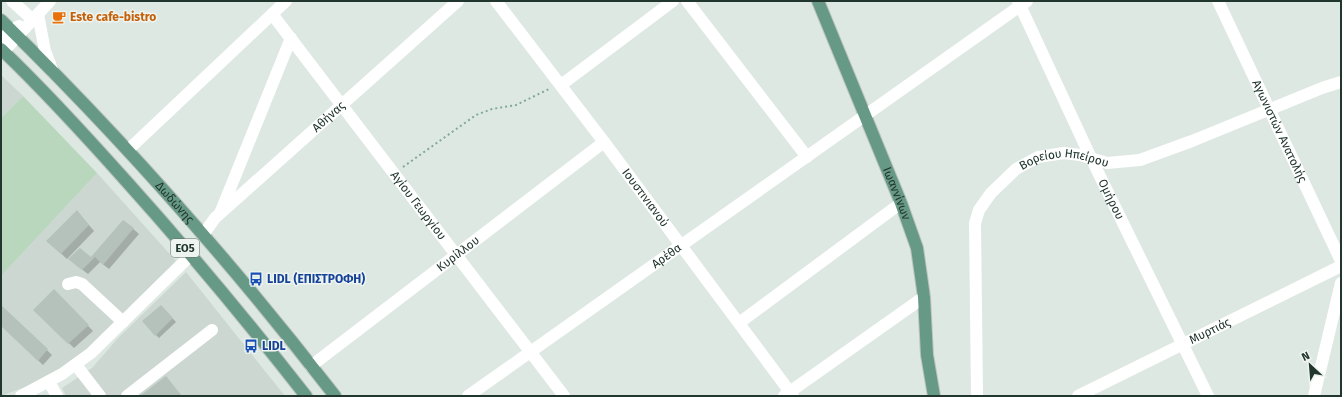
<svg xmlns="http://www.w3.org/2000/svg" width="1342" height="397" viewBox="0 0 1342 397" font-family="'Fira Sans',sans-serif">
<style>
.built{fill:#ccd7d1}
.green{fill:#b8d7bd}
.shadow{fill:#0003}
.building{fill:#b4c2bb}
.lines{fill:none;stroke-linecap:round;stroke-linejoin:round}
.major-casing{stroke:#bcc3c0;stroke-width:14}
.path{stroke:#81a898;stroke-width:2;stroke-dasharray:2 3;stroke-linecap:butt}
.minor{stroke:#fff;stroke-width:12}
.major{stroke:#679987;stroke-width:12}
.labels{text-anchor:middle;stroke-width:3;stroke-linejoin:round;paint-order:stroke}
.shield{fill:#eef5f1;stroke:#5e6f68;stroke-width:1}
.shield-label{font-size:11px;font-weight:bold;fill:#21362e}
.food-label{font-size:12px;font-weight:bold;fill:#c56008;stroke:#eef5f1;text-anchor:start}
.street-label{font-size:12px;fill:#21362e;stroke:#eef5f1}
.transit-label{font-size:12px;font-weight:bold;fill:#164399;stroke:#eef5f1;text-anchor:start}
</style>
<rect width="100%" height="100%" fill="#dee8e2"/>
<g class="built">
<polygon points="1,75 23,96 1,118"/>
<polygon points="97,173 176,261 76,360 25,387 1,396 1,276"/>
<polygon points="186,272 285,396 66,396 62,388 92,368 118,338"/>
</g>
<polygon class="green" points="23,96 97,173 1,276 1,118"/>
<g class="shadow">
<polygon points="82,217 94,231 67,259 53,246"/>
<polygon points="124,221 139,234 109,269 100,262 88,274 75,264 91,258"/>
<polygon points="54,291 93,331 74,348 34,310"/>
<polygon points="1,306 52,355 43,365 1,325"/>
<polygon points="161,306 176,322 159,338 156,335"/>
</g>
<g class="building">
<polygon points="77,210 89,225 61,254 46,241"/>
<polygon points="123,220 134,228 103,265 95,257 82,270 68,259 80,248 91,257"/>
<polygon points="54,289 89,325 68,344 33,310"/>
<polygon points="1,305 48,349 38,361 1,326"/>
<polygon points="161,305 173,318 155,336 142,321"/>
<polygon points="166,376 182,396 140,396"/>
</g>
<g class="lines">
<g class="major-casing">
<g id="major">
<path id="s10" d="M818 1 901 203 917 248 924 297 927 355 934 396"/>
<path id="s11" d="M1 20C121 137 232 263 335 396"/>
<path d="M1 49C45 91 86 136 127 182 189 251 248 322 306 396"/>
</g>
</g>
<polyline class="path" points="403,167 476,115 492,109 516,105 549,89"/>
<g class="minor">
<polyline points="12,1 33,20"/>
<path id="s1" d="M496 1 604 142 793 396"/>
<polyline points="687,1 807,157"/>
<path id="s2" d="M1018 1 1091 158 1208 396"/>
<path id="s3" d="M1218 1 1341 261"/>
<polyline points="38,14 45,51 53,72"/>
<path id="s4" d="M272 14 564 396"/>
<polyline points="1,41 11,30 19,26"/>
<polyline points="3,52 50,1"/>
<polyline points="561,85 673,1"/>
<polyline points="128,150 286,1"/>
<polyline points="221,211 291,38"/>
<path id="s5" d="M203 235 215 218 458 1"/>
<polyline points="68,284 76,282 82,284 123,322"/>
<polyline points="739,323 901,203"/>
<polyline points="76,365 100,396"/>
<path id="s6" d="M311 366 604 142"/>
<polyline points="49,382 57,396"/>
<polyline points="21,396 62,374 91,353 191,255"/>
<polyline points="127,396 212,330"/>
<path id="s7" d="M468 396 1027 1"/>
<polyline points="784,396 924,297"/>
<path id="s8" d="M977 396 975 223 979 210 991 193 1016 169 1038 157 1064 153 1080 155 1107 163 1140 160 1192 141 1322 88 1341 82"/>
<path id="s9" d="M1078 396 1341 266"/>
<polyline points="1314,396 1341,283"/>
</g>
<use href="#major" class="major"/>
</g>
<defs>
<g id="cafe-bare" transform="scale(1.08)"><path d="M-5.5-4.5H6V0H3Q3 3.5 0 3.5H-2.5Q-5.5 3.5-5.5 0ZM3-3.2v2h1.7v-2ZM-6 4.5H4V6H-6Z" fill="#e8710a" stroke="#eef5f1" stroke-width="2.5" paint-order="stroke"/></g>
<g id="bus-bare" transform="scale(1.08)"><path d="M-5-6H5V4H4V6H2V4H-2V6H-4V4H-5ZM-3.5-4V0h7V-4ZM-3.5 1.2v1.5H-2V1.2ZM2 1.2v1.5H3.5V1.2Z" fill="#1a4fb4" stroke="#eef5f1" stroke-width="2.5" paint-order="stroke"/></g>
</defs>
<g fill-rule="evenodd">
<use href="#cafe-bare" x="59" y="17"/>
<use href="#bus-bare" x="256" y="279"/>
<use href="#bus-bare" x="251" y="346"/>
</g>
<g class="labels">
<rect class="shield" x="171" y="239" width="28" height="18" rx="3"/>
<g class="shield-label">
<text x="185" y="252">ΕΟ5</text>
</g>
<g class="food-label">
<text x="70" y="21">Este cafe-bistro</text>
</g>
<g class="street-label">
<text dy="4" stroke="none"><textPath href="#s5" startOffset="173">Αθήνας</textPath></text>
<text dy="4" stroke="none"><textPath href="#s3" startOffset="144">Αγωνιστών Ανατολής</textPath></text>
<text dy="4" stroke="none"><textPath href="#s8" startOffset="293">Βορείου Ηπείρου</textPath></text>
<text dy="4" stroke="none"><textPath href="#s10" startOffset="208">Ιωαννίνων</textPath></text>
<text dy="4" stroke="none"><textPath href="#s1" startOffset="247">Ιουστινιανού</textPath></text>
<text dy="4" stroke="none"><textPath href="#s2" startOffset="219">Ομήρου</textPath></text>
<text dy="4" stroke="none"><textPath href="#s11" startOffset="252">Δωδώνης</textPath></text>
<text dy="4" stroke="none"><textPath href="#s4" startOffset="241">Αγίου Γεωργίου</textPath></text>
<text dy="4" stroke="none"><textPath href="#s6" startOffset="185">Κυρίλλου</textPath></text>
<text dy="4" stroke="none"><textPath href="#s7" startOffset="243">Αρέθα</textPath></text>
<text dy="4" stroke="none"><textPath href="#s9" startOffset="147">Μυρτιάς</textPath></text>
</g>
<g class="transit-label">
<text x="267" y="283">LIDL (ΕΠΙΣΤΡΟΦΗ)</text>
<text x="262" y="350">LIDL</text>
</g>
</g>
<rect width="1342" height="397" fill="none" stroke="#21362e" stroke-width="4"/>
<g transform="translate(1310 365) rotate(334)" stroke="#eef5f1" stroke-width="3" paint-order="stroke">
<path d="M0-3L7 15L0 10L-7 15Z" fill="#21362e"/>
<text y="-6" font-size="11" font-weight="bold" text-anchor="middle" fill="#21362e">N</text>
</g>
</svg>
